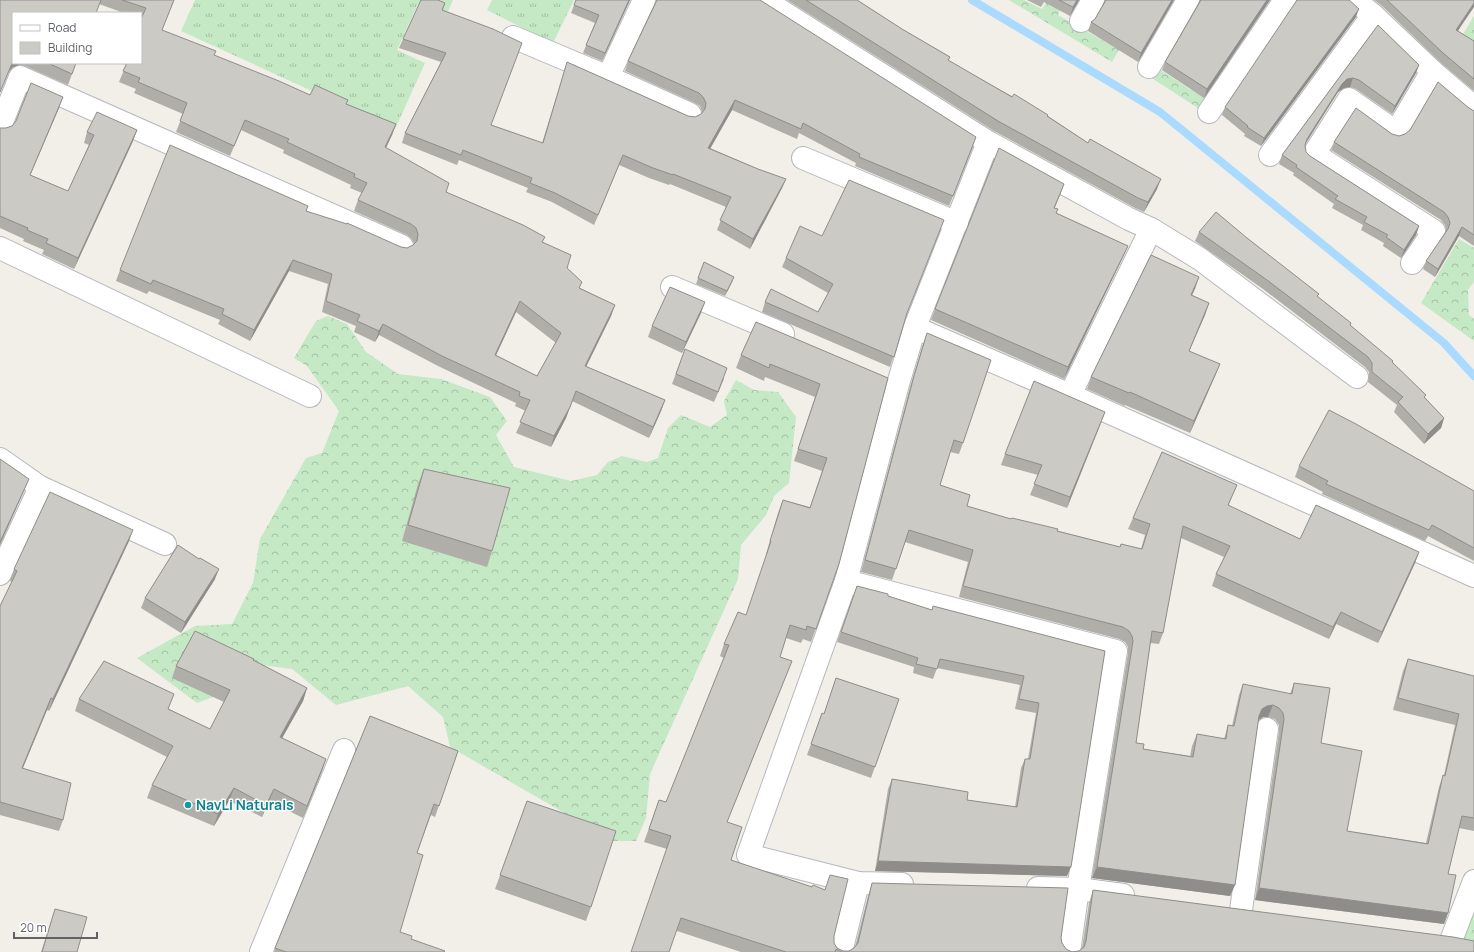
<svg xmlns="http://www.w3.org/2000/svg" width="1474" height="952" viewBox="0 0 1474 952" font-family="Manrope,sans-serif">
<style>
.grass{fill:url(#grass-tufts)}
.forest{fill:url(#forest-crowns)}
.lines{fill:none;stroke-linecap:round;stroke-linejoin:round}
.stream{stroke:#aadaff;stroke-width:8}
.minor-casing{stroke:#b5b8bc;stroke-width:24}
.minor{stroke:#fff;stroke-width:22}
.wall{fill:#afaea9;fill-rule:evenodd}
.shaded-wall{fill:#8f8d8a}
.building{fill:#cccac5;stroke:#8f8d8a;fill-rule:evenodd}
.culture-dot{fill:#0f9aa8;stroke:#fff;stroke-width:1.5}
.labels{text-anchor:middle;stroke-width:3;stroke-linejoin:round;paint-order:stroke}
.culture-label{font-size:14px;font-weight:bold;fill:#0d838f;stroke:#fff;text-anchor:start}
</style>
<defs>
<pattern id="grass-tufts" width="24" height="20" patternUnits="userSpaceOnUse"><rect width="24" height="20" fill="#c5e8c5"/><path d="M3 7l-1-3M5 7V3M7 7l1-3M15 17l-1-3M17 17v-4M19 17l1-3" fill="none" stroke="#a3c0a4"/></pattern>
<pattern id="forest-crowns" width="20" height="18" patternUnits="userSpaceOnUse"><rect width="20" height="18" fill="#c5e8c5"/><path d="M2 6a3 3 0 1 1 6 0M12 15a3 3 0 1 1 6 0" fill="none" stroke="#a3c0a4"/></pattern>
</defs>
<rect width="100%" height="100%" fill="#f1efe8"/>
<g class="grass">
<polygon points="195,0 453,0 446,16 418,4 397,50 425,63 395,129 181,31"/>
<polygon points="492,0 574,0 553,43 487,10"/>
</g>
<g class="forest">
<polygon points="1009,0 1024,0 1042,9 1048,0 1064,0 1058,15 1119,50 1112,62"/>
<polygon points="1474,16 1474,41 1463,34"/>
<polygon points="1153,65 1191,90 1206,68 1227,80 1204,112 1147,75"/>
<polygon points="1459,239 1474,248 1474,281 1468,290 1469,315 1474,319 1474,341 1421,303"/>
<polygon points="328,316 347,324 366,352 398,374 441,379 490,397 507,421 496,435 514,467 571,481 597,475 608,462 622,456 647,462 658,458 668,428 681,415 710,427 727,415 724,401 736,380 754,390 778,392 796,417 789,483 774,496 766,515 741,545 738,579 650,774 646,818 636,841 613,841 450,747 443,717 408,686 336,705 292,669 246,663 224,693 197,703 137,658 195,626 232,624 253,583 260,539 306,458 322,453 339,411 307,366 294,358 316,321"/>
<polygon points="1474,900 1474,950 1455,946"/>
</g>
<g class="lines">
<polyline class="stream" points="972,0 1160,112 1444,343 1474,376"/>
<g class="minor-casing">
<g id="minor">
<polyline points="764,0 988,142 1129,219 1151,229 1200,259 1357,377"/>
<polyline points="1354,0 1373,15 1432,71 1474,107"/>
<polyline points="1081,21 1093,0"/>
<polyline points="513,37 608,77 690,114"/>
<polyline points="1149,67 1188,0"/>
<polyline points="608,77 644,0"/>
<polyline points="1209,112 1285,0"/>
<polyline points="0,127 20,77 402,246"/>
<polyline points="1270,155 1373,15"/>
<polyline points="803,158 957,223"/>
<polyline points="0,248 310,396"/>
<polyline points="1412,263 1434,231 1314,154 1349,99 1396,132 1432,71"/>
<polyline points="672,287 783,334"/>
<polyline points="918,329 1070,395 1474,576"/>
<polyline points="1070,395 1151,229"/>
<polyline points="0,459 40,487 165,544"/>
<polyline points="0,574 40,487"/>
<polyline points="846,581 1116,651 1078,889 1069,952"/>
<polyline points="902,884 858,883 748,855 846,581 898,384 915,327 988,142"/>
<polyline points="1038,888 1078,889 1123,895"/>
<polyline points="1241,910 1267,729"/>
<polyline points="1452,938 1474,881"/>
<polyline points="261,952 344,750"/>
<polyline points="841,952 858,883"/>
</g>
</g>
<use href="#minor" class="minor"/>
</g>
<g class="wall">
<path d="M0 0H174L162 30 214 55 310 95 347 104 396 124 392 135 386 148 446 192 543 242 567 268 580 288 615 305 611 316 586 367 665 400 661 411 649 438 572 401 566 418 551 447 516 433 526 411 515 406 516 403 438 366 379 335 375 342 354 332 356 326 322 312 328 284 289 271 250 341 218 324 220 320 149 291 147 294 116 281 120 270 306 211 401 247 407 248 413 245 414 244 412 239 407 235 354 211 358 200 362 193 350 188 351 185 283 153 284 150 241 130 230 156 176 132 183 114 134 93 136 89 119 82 126 65 122 63H141V13H124L99 4 13 13V63H76L68 85 25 66 19 65 13 67 8 72ZM516 312 556 343 537 376 496 355Z"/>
<polygon points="576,0 630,0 602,61 583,53 595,23 571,13"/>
<polygon points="656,0 760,0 973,147 949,206 855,166 856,163 799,133 797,139 732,110 710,148 758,169 786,179 782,188 750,249 717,230 726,207 670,184 669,185 649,178 619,165 594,225 552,202 526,192 528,188 459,160 457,165 402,143 405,133 441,62 399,48 403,39 445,3 443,10 492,125 542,143 564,72 567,62 688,116 695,117 701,114 702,112 700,106 695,103 625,71 628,61 656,2"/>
<polygon points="787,0 857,0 902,29 950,57 948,61 1048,116 1088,143 1157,189 1144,212 1135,208 994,131"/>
<polygon points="1027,0 1079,0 1070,16 1044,2 1041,7"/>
<polygon points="1105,0 1174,0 1138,62 1088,31 1091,22 1095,19"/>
<polygon points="1200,0 1270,0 1204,98 1162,70 1165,62"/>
<polygon points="1374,0 1474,0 1458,31 1474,41 1474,91 1440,62 1382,6"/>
<polygon points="1356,17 1261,146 1244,136 1245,134 1222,115 1225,107"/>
<polygon points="1378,25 1419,65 1416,73 1392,114 1356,89 1350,87 1344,88 1338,92 1305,145 1306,152 1310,156 1419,226 1416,235 1401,258 1383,246 1384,243 1361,230 1363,225 1332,208 1334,204 1293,175 1294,173 1279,164 1282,155"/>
<polygon points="59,108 30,175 68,191 89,145 84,143 87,132 137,130 133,141 74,269 42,254 44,250 23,241 24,239 0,228 0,128 6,128"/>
<polygon points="1469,108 1474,111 1474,246 1459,236 1435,277 1423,269 1426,261 1446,231 1445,225 1441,220 1331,150 1334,142 1392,134 1399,136 1405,134"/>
<polygon points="1064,184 1054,208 1056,213 1128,246 1123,257 1064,379 931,320 935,309"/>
<polygon points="1199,232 1247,238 1318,297 1350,326 1392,362 1425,398 1444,418 1441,428 1424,444 1394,412 1397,405 1368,382 1369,372 1365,367 1263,289 1195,241"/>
<polygon points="786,258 906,316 890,367 762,312 765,302 818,312 828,293 782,267"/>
<polygon points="704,262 734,277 732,282 725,296 696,284"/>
<polygon points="1199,277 1192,295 1209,303 1205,315 1189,351 1220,364 1215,376 1190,433 1125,405 1125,406 1087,389 1091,377"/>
<polygon points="701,313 682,353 648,337 652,326"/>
<polygon points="927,333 963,443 959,454 950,452 940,485 967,506 1011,519 1120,547 1141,549 1145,535 1128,529 1133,518 1232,497 1228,506 1300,539 1419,552 1415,563 1378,643 1336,624 1329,639 1212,586 1216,574 1224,557 1181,538 1163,633 1159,644 1150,643 1136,743 1143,749 1190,756 1192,746 1197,734 1224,739 1228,725 1232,726 1239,695 1243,684 1290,694 1294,683 1321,743 1347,831 1426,843 1439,787 1443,775 1444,775 1455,725 1393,710 1403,671 1408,659 1474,676 1474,831 1459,828 1448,874 1448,913 1444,924 1255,900 1279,731 1279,725 1275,719 1268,717 1263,717 1258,721 1235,885 1230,896 1092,878 1128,653 1128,647 1125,642 1119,639 959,597 968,562 905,542 892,580 861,572 910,387 923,344"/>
<polygon points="685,349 724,379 714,402 672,384"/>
<polygon points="741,355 888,378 839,564 811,642 803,639 801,643 786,638 780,657 792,661 727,822 731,860 834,936 834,943 837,948 843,951 849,951 854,948 855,947 868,896 872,883 1061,938 1062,943 1066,949 1072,952 1079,951 1082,948 1089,903 1093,890 1474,952 741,952 677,931 667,849 644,842 659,800 666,802 724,658 720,656 724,644 746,615 767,554 766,554 778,513 783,500 810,507 822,471 794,461 815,397 765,377 764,381 736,368"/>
<polygon points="1105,412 1067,508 1030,495 1038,475 1001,465 1005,454"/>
<polygon points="1299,466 1474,491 1474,561 1428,536 1425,541 1322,494 1323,492 1295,477"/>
<polygon points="424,469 492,551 487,567 402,541 418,484"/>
<polygon points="129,541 49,711 47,710 22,769 63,820 59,831 0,815 0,606 12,582 10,581 14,569"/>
<polygon points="215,579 181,633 141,608 145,598"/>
<polygon points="857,586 932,610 1105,651 1067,876 875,871 888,789 892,779 967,800 1015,807 1021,768 1025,759 1028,759 1036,713 1015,709 1020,685 937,668 933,679 913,673 914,667 837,642"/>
<polygon points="253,660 307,688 303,701 282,738 326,759 303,818 269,801 262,817 229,801 214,826 147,798 152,785 167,757 75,711 79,699 169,709 210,729 224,702 172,678 176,666"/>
<polygon points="836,678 899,699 871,778 807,755 822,713 824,714"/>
<polygon points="370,716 458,751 435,817 431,815 417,853 400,932 411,939 444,952 274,952"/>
<polygon points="527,801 591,907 586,921 495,889"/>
<polygon points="55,909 77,952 41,952"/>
</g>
<g class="shaded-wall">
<polygon points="629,0 630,0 602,61 605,53"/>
<polygon points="1077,0 1079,0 1070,16 1073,7"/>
<polygon points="1172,0 1174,0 1138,62 1141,53"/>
<polygon points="1267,0 1270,0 1204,98 1207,89"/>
<polygon points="1474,3 1474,7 1453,38 1456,30"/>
<polygon points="1359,9 1356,17 1261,146 1264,138"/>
<polygon points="13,61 13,63 20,63 19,65 13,67 8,72 0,93"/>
<polygon points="1419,65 1416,73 1392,114 1395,106"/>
<polygon points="1353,78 1350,87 1344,88 1338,92 1303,147 1307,139 1342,84 1347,79"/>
<polygon points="63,97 59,108 26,185 30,175"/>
<polygon points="735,100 732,110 705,158 708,148"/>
<polygon points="396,124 392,135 381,158 385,147"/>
<polygon points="137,130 133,141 74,269 78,258"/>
<polygon points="623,155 619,165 594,225 598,215"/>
<polygon points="786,179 782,188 750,249 753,239"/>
<polygon points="1161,179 1157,189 1144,212 1148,202"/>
<polygon points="1064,184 1060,195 1050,219 1054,208"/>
<polygon points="1419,226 1416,235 1401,258 1404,250"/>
<polygon points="1462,227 1459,236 1435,277 1438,269"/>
<polygon points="1128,246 1123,257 1064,379 1068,367"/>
<polygon points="293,260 289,271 250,341 254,330"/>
<polygon points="734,277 732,282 725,296 727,291"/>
<polygon points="1199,277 1195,289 1186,307 1191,295"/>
<polygon points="520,301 516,312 491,366 495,355"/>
<polygon points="705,302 701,313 682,353 686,342"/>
<polygon points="1209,303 1205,315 1184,363"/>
<polygon points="615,305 611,316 581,377 585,366"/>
<polygon points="383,324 379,335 375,342 379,331"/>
<polygon points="1220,364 1215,376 1190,433 1194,421"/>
<polygon points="576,391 566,418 551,447 554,436"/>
<polygon points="665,400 661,411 649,438 653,427"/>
<polygon points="1105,412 1101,423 1067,508 1070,497"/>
<polygon points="1444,418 1441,428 1424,444 1428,434"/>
<polygon points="29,479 24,491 0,545 0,542"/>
<polygon points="133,530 129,541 49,711 53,699"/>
<polygon points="1419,552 1415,563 1378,643 1382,632"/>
<polygon points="219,569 215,579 181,633 185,622"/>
<polygon points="1341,612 1336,624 1329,639 1333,627"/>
<polygon points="307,688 303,701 276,749 280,737"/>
<polygon points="51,698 47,710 18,780 22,768"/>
<polygon points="1273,705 1268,717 1263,717 1257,721 1259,716 1262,709 1267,706"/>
<polygon points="326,759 322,771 303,818 307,806"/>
<polygon points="234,788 229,801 214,826 218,814"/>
<polygon points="274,789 269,801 262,817 266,805"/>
<polygon points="878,861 1071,867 1067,876 875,871"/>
<polygon points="1097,867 1235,885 1230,896 1092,878"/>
<polygon points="1259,888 1448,913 1444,924 1255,900"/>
</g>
<g class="building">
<polygon points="0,0 101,0 96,13 13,13 13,61 0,92"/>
<path d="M122 0H174L162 30 216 51 214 55 279 81 310 95 315 85 348 100 346 104 396 124 385 147 449 183 446 192 523 225 545 237 542 242 571 255 567 268 582 282 579 288 615 305 585 366 665 400 653 427 576 391 570 407 554 436 520 422 530 400 519 396 520 392 442 356 383 324 379 331 357 321 360 315 326 301 332 274 293 260 254 330 222 314 224 309 153 280 151 284 120 270 170 145 308 206 306 211 347 224V223L401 247 407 248 413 245 417 241 418 234 416 228 411 224 358 200 367 183 354 177 355 174 287 142 289 139 245 120 234 146 180 121 187 103 138 82 140 78 123 71 127 63H141V19L146 8ZM520 301 561 333 537 376 495 355Z"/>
<polygon points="421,0 438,0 445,3 442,10 493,29 522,43 491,125 543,143 567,62 688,116 695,117 701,114 705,109 706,103 703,97 699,93 628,61 657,0 760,0 976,137 953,196 859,157 860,154 803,123 801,129 735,100 708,148 758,169 786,179 753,239 720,220 731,197 673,174 673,175 653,168 623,155 598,215 555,193 530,183 532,178 463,150 461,155 405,133 446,53 403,39"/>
<polygon points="576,0 629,0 605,53 586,45 599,15 574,5"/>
<polygon points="806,0 857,0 902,29 950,57 948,60 1012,97 1014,94 1048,115 1047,116 1088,143 1090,139 1161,179 1148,202 1138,198 998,121"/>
<polygon points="1059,0 1077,0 1073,7"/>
<polygon points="1106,0 1172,0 1141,53 1091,22 1095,19"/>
<polygon points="1201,0 1267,0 1207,89 1165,62"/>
<polygon points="1297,0 1349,0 1359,9 1264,138 1247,127 1248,126 1225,107"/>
<polygon points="1387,0 1474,0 1474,3 1456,30 1474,41 1474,79 1443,53"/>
<polygon points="1378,25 1419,65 1395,106 1359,80 1353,78 1347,79 1342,84 1307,139 1305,145 1306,152 1310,156 1419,226 1404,250 1386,237 1388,235 1364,222 1367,217 1335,199 1338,196 1296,167 1297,165 1282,155"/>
<polygon points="48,63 76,63 72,74"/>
<polygon points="1438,82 1469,108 1474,111 1474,235 1462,227 1438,269 1426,261 1448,229 1450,223 1448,217 1444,212 1334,142 1356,108 1392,134 1399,136 1405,134 1410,130"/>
<polygon points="31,83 63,97 30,175 68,191 94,135 87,132 97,112 137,130 78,258 46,243 48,239 27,230 28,228 0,216 0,128 6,128 12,126 16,121"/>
<polygon points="999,148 1064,184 1054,208 1058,209 1056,213 1128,246 1068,367 935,309"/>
<polygon points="849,180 944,220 907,313 894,357 765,302 771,289 818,312 833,284 786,258 800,226 822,236"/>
<polygon points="1216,212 1247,238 1319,294 1317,296 1351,323 1350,325 1393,361 1392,362 1426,395 1424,397 1444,418 1428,434 1398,402 1403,397 1372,372 1372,363 1368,357 1267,280 1199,232"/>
<polygon points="1151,255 1199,277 1191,295 1209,303 1189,351 1220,364 1194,421 1130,392 1129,393 1091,377"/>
<polygon points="704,262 734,277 727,291 698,278"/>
<polygon points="670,287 705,302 686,342 652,326"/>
<polygon points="756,322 888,378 839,564 816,629 807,626 806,630 790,625 780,657 792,661 727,822 742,827 731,860 812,887 813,885 825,890 830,875 848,879 834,936 834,943 837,948 843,951 849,951 854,948 858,943 872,883 1068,888 1061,938 1062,943 1066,949 1072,952 1079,951 1084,947 1086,941 1093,890 1453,937 1474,941 1474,952 842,952 836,949 835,952 786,952 681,918 669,952 631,952 671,836 649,829 659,800 666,802 729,645 724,644 738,612 746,615 771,541 770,541 783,500 810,508 827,458 798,449 820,384 770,364 769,368 741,355"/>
<polygon points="927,333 991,360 963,443 954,440 940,485 970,495 967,506 1011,519 1012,518 1058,529 1057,531 1120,547 1121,544 1142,549 1150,524 1133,518 1162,452 1237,485 1228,505 1300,539 1316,505 1419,552 1382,632 1341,612 1333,627 1216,574 1230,546 1183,526 1163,633 1152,631 1136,743 1144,744 1143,749 1193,757 1197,734 1226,739 1228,725 1234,726 1243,684 1292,694 1294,683 1330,688 1321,743 1362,751 1347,831 1428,844 1443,775 1445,776 1459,714 1398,698 1408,659 1474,676 1474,818 1462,816 1448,874 1456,875 1448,913 1259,888 1284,719 1283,713 1279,708 1273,705 1267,706 1262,709 1259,716 1235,885 1097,867 1133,641 1132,636 1129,631 1123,627 963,586 973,550 909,530 896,569 865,560 914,376"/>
<polygon points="685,349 727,368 718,392 676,374"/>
<polygon points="1034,381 1105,412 1070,497 1034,484 1042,465 1005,454"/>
<polygon points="1329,410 1356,424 1474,491 1474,548 1432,525 1429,530 1326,484 1328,481 1299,466"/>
<polygon points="0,459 29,479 0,542"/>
<polygon points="424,469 510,488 492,551 408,525"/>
<polygon points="50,492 133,530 53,699 51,698 22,768 71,783 63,820 0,802 0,606 17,571 14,569"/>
<polygon points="178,545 199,559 200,558 219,569 185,622 145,598"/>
<polygon points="857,586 888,594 888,596 932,610 933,606 1105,651 1071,867 878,861 892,779 968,792 967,800 1017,807 1025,759 1030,759 1039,703 1019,699 1024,676 940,659 937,669 916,664 918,658 841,632"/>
<polygon points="195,631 254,659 253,660 307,688 280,737 326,759 307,806 274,789 266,805 234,788 218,814 152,785 173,746 79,699 104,661 174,694 168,709 210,729 230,690 176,666"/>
<polygon points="836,678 899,699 875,767 811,744 822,713 824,714"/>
<polygon points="370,716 458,751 439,806 434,804 417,853 423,855 400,932 412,936 411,939 445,951 444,952 286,952 275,948"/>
<polygon points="527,801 616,831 591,907 500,875"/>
<polygon points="55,909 87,917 77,952 42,952"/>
</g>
<circle class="culture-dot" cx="188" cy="805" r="4"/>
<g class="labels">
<g class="culture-label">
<text x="196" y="810">NavLi Naturals</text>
</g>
</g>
<rect x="12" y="12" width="130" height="52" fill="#ffffff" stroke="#bfc1c3"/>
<rect x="20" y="25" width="20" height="6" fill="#ffffff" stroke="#bfc1c3"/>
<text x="48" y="32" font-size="12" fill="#5f6368">Road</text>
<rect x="20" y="42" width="20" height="12" fill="#cccac5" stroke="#bfc1c3"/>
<text x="48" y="52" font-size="12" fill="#5f6368">Building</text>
<path d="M14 932v6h83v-6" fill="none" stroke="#5f6368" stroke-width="2"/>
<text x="20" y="932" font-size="12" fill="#5f6368" stroke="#ffffff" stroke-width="3" paint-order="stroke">20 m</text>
</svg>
